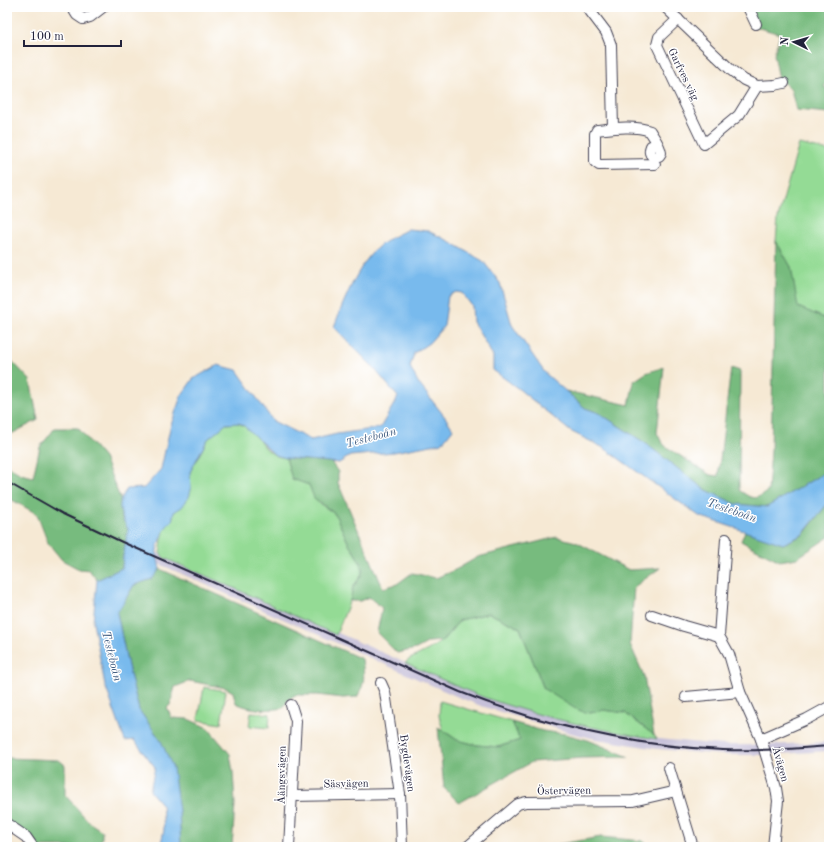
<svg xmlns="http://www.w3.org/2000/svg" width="836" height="854" viewBox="0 0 836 854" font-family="'Old Standard TT',serif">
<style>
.industrial{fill:#c6c0d9}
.green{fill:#94db95;stroke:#5b7e68}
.forest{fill:#77bb7e;stroke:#4c6e5c}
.water{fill:#78baed;stroke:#4d6e94}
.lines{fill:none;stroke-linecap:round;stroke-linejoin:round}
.minor-casing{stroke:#424052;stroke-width:12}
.minor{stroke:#fff;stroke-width:10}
.rail{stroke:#22223b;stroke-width:2}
.labels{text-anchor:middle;stroke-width:3;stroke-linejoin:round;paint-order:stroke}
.street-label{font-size:11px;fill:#22223b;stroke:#fff}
.water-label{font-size:12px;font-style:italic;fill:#445f82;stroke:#fff}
</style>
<rect width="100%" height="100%" fill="#fff"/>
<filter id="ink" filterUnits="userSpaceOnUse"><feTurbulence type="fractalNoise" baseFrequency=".025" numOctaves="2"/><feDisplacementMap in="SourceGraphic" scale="8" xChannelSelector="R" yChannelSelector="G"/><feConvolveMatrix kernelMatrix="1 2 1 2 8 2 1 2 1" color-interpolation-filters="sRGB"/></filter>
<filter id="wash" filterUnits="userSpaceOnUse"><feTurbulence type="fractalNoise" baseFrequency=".012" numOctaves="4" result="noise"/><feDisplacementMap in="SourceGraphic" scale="16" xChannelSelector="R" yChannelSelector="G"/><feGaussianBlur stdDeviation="0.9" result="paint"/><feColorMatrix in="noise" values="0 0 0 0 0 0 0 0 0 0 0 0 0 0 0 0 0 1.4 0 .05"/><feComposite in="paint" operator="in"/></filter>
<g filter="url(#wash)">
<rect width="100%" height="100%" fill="#f6e9d4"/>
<polygon class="industrial" points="7,477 124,538 462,688 534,712 598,729 659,739 723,745 765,745 829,742 829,751 765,755 723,755 657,749 596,739 571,733 481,706 458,697 119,546"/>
<g class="green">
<polygon points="799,144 829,151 829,320 797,307 791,267 776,241 778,218"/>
<path d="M238 423C253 428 260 446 273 454 277 457 282 457 286 458L292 478 309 485 319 503 335 514 348 542 359 560 363 569 361 576 353 587 351 598 336 635 234 588 164 558 160 553C162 542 162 527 172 521L174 512 182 506 191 490 190 472 208 439 226 424Z"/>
<path d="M489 613 520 628 544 689 590 713 604 710 625 713 654 735 657 739C598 730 540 717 483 697 457 687 431 674 405 663L410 659 428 650 442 641 460 620Z"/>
<polygon points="204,687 226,691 221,724 198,720"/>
<polygon points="440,701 512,722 520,740 498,747 477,745 457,740 443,730 439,716"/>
<polygon points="251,712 270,714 269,728 249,726"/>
</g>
<g class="forest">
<polygon points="740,7 829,7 829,80 824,87 829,89 829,113 796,110 791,89 779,79 774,54 780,34 756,27"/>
<path d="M776 241 791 267 798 307 829 320V470L767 507 736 504 704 489 645 443 599 413 585 408 566 391 629 405 634 381 646 373 664 367 657 433 661 441 665 446 710 475 718 476 731 368 740 371 739 490C752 499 754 501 768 491L771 451Z"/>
<polygon points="7,356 30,380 38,420 13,433 7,434"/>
<polygon points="55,428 78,428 104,458 120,498 121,516 128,529 123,556 122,568 97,580 89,570 79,569 62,560 48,543 37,514 7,497 7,466 21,474 33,477 40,447"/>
<polygon points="286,458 331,462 338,472 338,483 383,588 397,584 412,573 436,578 457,569 478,557 557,537 576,542 629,570 660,568 634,587 630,644 644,676 654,735 625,713 604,710 590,713 581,711 574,708 544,689 520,628 489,613 460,620 442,641 429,642 416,649 397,653 377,633 382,608 369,597 360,601 350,601 353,587 361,576 363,569 359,560 348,542 335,514 314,498 309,485 292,479"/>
<polygon points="829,502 829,537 797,558 780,561 748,545 741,541 745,531 783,544 803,535"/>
<path d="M160 569 362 659C364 675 366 683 357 697L343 698 318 695H295L288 700 283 708C268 711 250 710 236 703L233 692 226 688 190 681 175 687 170 705 167 708 172 718 188 719 208 728 230 754 233 772 235 804 232 847H181L179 811 161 741 139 710 128 666 117 613 134 585 152 579Z"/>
<polygon points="512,722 543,731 565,734 588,740 629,757 582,758 532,762 459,803 444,788 438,727 457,740 477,745 498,747 520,740"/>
<polygon points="7,758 59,760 65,765 65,795 90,823 102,831 102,838 98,847 39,847 27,833 7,821"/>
<polygon points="601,837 643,841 650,847 542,847"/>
</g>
<path class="water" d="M408 229 428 231 449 241 483 261 500 283 512 325 545 373 585 408 599 413 645 443 704 489 736 504 767 507 829 470V502L802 535 783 544 699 516 604 448 570 431 520 390 493 370V356L473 322 472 306 462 293 456 292 448 296 444 326 429 343 414 353 410 367 419 384 445 417 453 429 442 443 394 452 350 456 339 463 286 458 275 455 242 424 238 423 226 424 208 439 201 451 190 472 191 490 189 497 182 507 174 512 172 521C164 526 159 541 157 550 156 555 159 563 160 569L152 579 134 585 117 613 128 666 139 710 161 741 173 768 179 811 181 847H160L164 830 162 805 150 791 155 767 134 740 125 741 105 685 93 622 97 580 122 568 123 556 128 529C119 513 116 504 127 489L144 488 161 469 170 428 181 396 193 379 218 365 237 370 273 421 311 440 337 434 380 428 398 397 372 366 334 327C344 300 361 256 386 241 393 236 401 233 408 229Z"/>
</g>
<g filter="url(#ink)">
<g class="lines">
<g class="minor-casing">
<g id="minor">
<polyline points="72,7 77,15 83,19 90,17 103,7"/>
<polyline points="587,7 606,32 611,45 613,128"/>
<polyline points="665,7 731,70 744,80 757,86 775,85 784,83"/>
<polyline points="748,7 756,24"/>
<polyline points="678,19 659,37 657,45 704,144 739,115 757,86"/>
<path d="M655 164 599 165 595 162V134L597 130C614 128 635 125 650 131 654 138 660 145 661 153L659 156 655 157C649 155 649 151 651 146L657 144"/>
<polyline points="726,539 719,636 729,654 740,692 761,739 776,788 778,801 773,847"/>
<polyline points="652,615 684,626 719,636"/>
<polyline points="381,683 385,692 400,794 402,847"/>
<polyline points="686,697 740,692"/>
<polyline points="761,739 807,719 829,707"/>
<polyline points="669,768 693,847"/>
<polyline points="293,796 400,794"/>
<polyline points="7,824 26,837 33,847"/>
<polyline points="289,847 296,721 291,705"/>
<polyline points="467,847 518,804 526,802 633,801 676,791"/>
</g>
</g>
<use href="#minor" class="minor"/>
<path class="rail" d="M7 482 63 514 122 542 460 692C543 725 633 746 723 750 758 751 794 749 829 746"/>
</g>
</g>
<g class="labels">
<g class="street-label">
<text transform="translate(684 74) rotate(64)" y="4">Garfves väg</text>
<text transform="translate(408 763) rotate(82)" y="4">Bygdevägen</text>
<text transform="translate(781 764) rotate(74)" y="4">Åvägen</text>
<text transform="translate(281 775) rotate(-89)" y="4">Åängsvägen</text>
<text transform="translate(346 783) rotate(-1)" y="4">Säsvägen</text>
<text transform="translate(564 790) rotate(-1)" y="4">Östervägen</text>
</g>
<g class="water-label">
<text transform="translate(371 437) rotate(-15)" y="4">Testeboån</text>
<text transform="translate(732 510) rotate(19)" y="4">Testeboån</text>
<text transform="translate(112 656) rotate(76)" y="4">Testeboån</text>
</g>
</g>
<rect width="836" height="854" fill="none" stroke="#fff" stroke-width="24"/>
<g transform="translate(794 42) rotate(275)" stroke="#ffffff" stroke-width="3" paint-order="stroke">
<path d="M0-3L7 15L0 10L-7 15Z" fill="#22223b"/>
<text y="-6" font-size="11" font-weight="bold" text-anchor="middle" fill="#22223b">N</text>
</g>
<path d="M24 40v6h97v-6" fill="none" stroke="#22223b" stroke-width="2"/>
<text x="30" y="40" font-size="12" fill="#22223b" stroke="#ffffff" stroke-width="3" paint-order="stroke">100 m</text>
</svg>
